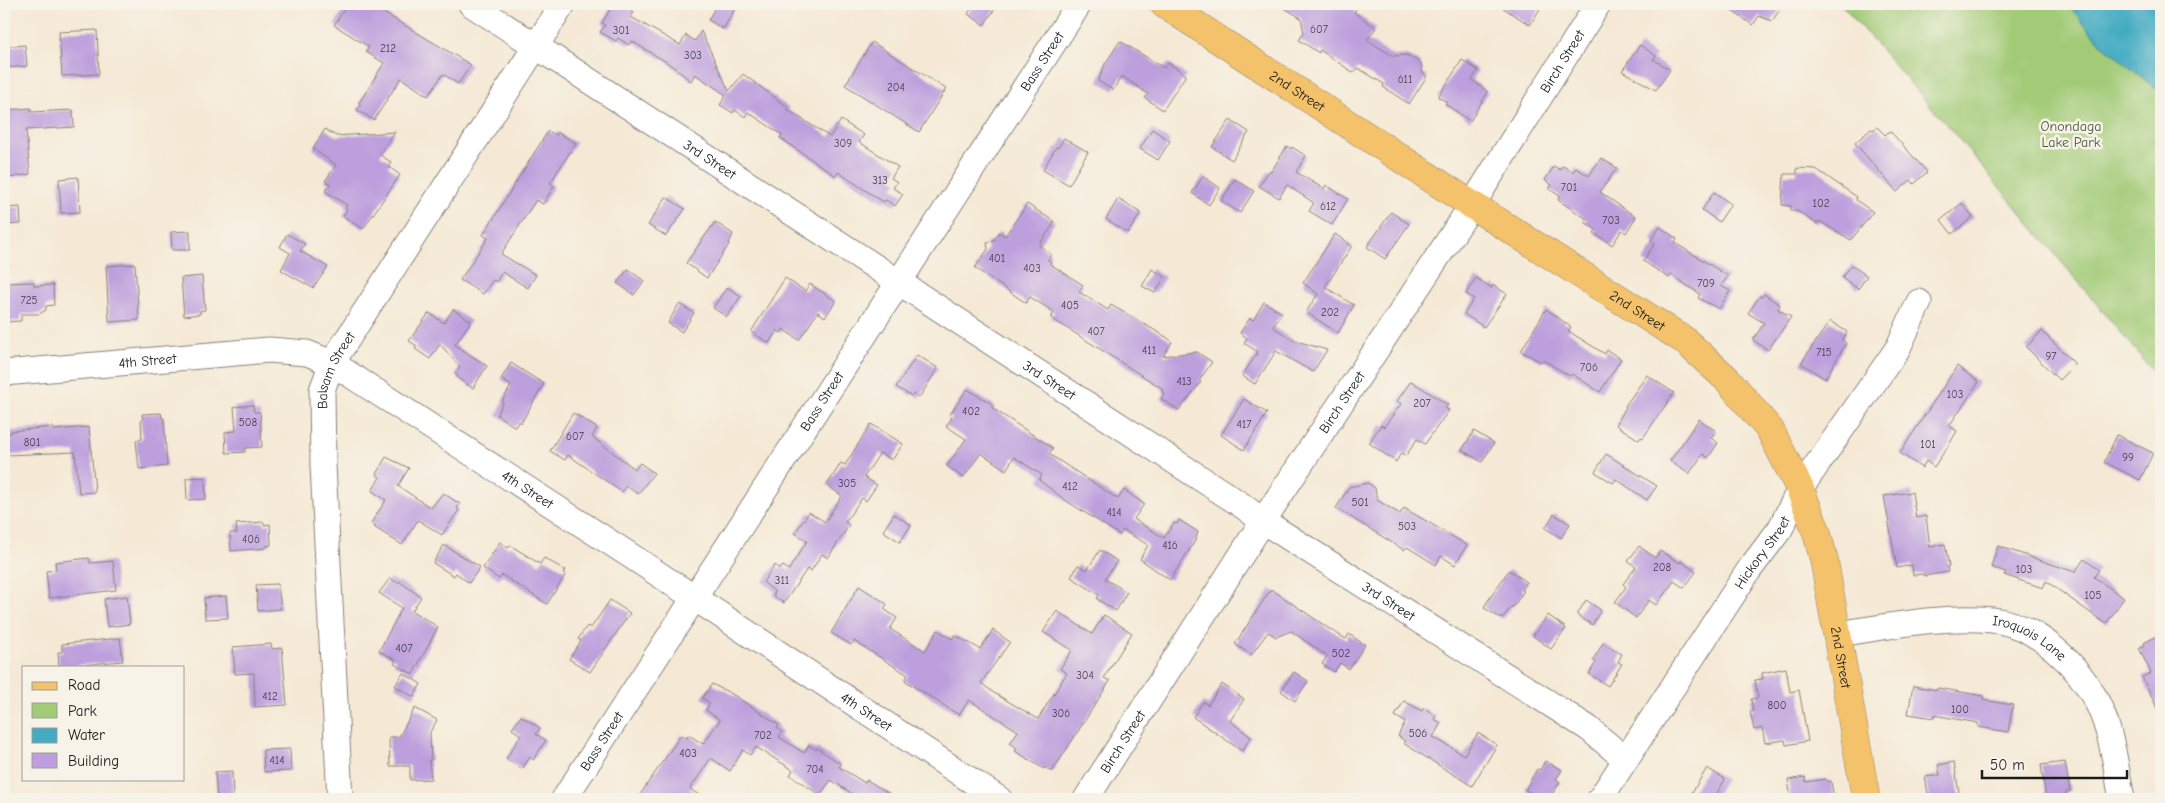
<svg xmlns="http://www.w3.org/2000/svg" width="2165" height="803" viewBox="0 0 2165 803" font-family="'Comic Neue',sans-serif">
<style>
.green{fill:#a2cb77;stroke:#5f744a}
.water{fill:#43abc2;stroke:#30646f}
.building{fill:#bd9fdd}
.lines{fill:none;stroke-linecap:round;stroke-linejoin:round}
.minor-casing{stroke:#888278;stroke-width:27}
.major-casing{stroke:#888278;stroke-width:29}
.minor{stroke:#fff;stroke-width:25}
.major{stroke:#f3c26a;stroke-width:28}
.labels{text-anchor:middle;stroke-width:5;stroke-linejoin:round;paint-order:stroke}
.number-label{font-size:11px;fill:#443d4c}
.street-label{font-size:14px;fill:#1c1c1c;stroke:#f7f3e8}
.park-label{font-size:14px;fill:#4b593c;stroke:#f7f3e8}
</style>
<rect width="100%" height="100%" fill="#f7f3e8"/>
<filter id="ink" filterUnits="userSpaceOnUse"><feTurbulence type="fractalNoise" baseFrequency=".02" numOctaves="2"/><feDisplacementMap in="SourceGraphic" scale="10" xChannelSelector="R" yChannelSelector="G"/><feConvolveMatrix kernelMatrix="1 2 1 2 8 2 1 2 1" color-interpolation-filters="sRGB"/></filter>
<filter id="wash" filterUnits="userSpaceOnUse"><feTurbulence type="fractalNoise" baseFrequency=".0096" numOctaves="4" result="noise"/><feDisplacementMap in="SourceGraphic" scale="20" xChannelSelector="R" yChannelSelector="G"/><feGaussianBlur stdDeviation="1.12" result="paint"/><feColorMatrix in="noise" values="0 0 0 0 0 0 0 0 0 0 0 0 0 0 0 0 0 1.4 0 .05"/><feComposite in="paint" operator="in"/></filter>
<g filter="url(#wash)">
<rect width="100%" height="100%" fill="#f5e9d5"/>
<polygon class="green" points="1841,4 2068,4 2099,42 2161,93 2161,381 1954,133"/>
<polygon class="water" points="2068,4 2161,4 2161,93 2099,42"/>
<g id="blocks">
<g class="building">
<polygon points="348,4 369,4 471,65 458,84 443,74 428,96 401,78 374,120 357,110 361,105 359,103 384,63 366,52 369,47 334,25"/>
<polygon points="613,4 620,4 634,12 631,17 680,45 686,35 695,41 701,31 729,91 743,74 789,108 788,110 830,137 841,120 864,135 859,142 898,167 891,178 897,182 893,188 903,194 895,206 886,200 884,202 877,198 838,172 836,176 780,138 782,135 748,112 745,117 735,110 733,113 720,105 726,95 695,74 691,81 668,63 638,45 632,41 629,45 618,38 616,41 600,32 605,25 602,23"/>
<polygon points="717,4 738,4 723,29 708,20"/>
<polygon points="974,4 998,4 984,25 968,14"/>
<polygon points="1278,4 1360,4 1354,12 1376,28 1367,40 1393,56 1407,55 1421,63 1423,73 1427,76 1409,104 1383,87 1384,84 1358,68 1354,73 1320,50 1319,53 1299,40 1304,33 1301,18"/>
<polygon points="1497,4 1543,4 1530,25"/>
<polygon points="1721,4 1784,4 1772,21 1759,16 1753,25"/>
<polygon points="97,30 99,74 62,76 59,32"/>
<polygon points="1120,41 1164,68 1169,63 1186,75 1163,110 1145,98 1148,94 1122,76 1113,90 1098,81 1105,64"/>
<polygon points="872,42 946,89 919,132 845,85"/>
<polygon points="25,45 27,66 4,68 4,47"/>
<polygon points="1640,45 1656,56 1653,59 1670,70 1656,90 1622,71"/>
<polygon points="1462,60 1478,70 1472,80 1488,92 1470,121 1445,104 1447,102 1438,97"/>
<polygon points="31,108 31,112 73,110 74,127 26,130 30,174 4,179 4,113 7,113 7,110"/>
<polygon points="1230,120 1249,132 1232,160 1212,147"/>
<polygon points="1877,127 1885,135 1890,131 1927,172 1914,184 1911,180 1897,192 1855,143 1871,129 1873,130"/>
<polygon points="325,129 336,136 395,132 380,155 391,162 388,166 400,175 363,229 343,216 347,209 345,208 347,205 325,191 330,184 325,181 336,165 313,149"/>
<polygon points="1152,129 1170,141 1158,160 1140,149"/>
<polygon points="548,131 556,135 557,132 576,143 550,183 554,186 543,204 536,200 501,254 536,275 528,288 502,272 496,282 493,280 483,294 460,280 488,238 483,235"/>
<polygon points="1064,138 1088,152 1069,185 1043,170 1056,147 1058,148"/>
<polygon points="1287,146 1291,149 1292,147 1306,156 1296,172 1324,189 1326,185 1348,199 1332,225 1309,211 1314,203 1287,185 1279,198 1259,186 1269,171 1271,172"/>
<polygon points="1601,158 1617,168 1600,192 1636,217 1626,233 1622,230 1612,245 1594,233 1596,230 1585,222 1587,219 1558,200 1560,196 1549,189 1552,185 1545,180 1554,166 1560,170 1563,166 1573,172 1576,168 1589,176"/>
<polygon points="1797,168 1816,169 1857,197 1856,200 1873,212 1851,240 1819,221 1817,224 1797,211 1791,210 1791,206 1782,205 1784,174 1797,174"/>
<polygon points="1203,176 1220,188 1209,205 1192,193"/>
<polygon points="78,177 80,212 61,213 59,179"/>
<polygon points="1235,179 1254,191 1240,213 1221,201"/>
<polygon points="1714,192 1731,204 1719,222 1702,210"/>
<polygon points="666,197 685,209 666,236 648,225"/>
<polygon points="1118,199 1141,213 1128,233 1106,219"/>
<polygon points="1962,203 1973,217 1952,234 1941,220"/>
<polygon points="1027,204 1055,222 1039,245 1051,254 1048,260 1051,262 1050,264 1083,285 1079,292 1108,310 1111,305 1168,338 1172,342 1163,356 1197,352 1212,362 1199,381 1201,382 1179,410 1161,399 1164,394 1162,390 1163,389 1051,318 1054,312 1030,297 1026,303 975,268 988,249 987,243 994,240 999,232 1005,236"/>
<polygon points="20,207 21,224 4,225 4,208"/>
<polygon points="1391,212 1409,224 1385,259 1367,247"/>
<polygon points="715,222 733,234 728,246 707,278 686,263"/>
<polygon points="1660,227 1677,239 1675,243 1728,276 1721,286 1730,291 1719,309 1698,298 1700,294 1671,275 1669,278 1643,261 1655,243 1651,240"/>
<polygon points="190,231 190,250 172,250 171,232"/>
<polygon points="287,234 305,244 300,251 328,267 313,288 281,270 290,253 280,247"/>
<polygon points="1335,234 1352,246 1325,287 1354,305 1338,333 1306,312 1318,294 1303,283"/>
<polygon points="135,264 139,320 109,322 106,266"/>
<polygon points="1852,265 1867,276 1858,289 1842,277"/>
<polygon points="628,269 644,281 634,295 617,283"/>
<polygon points="1152,269 1165,277 1155,293 1142,286"/>
<polygon points="202,276 205,310 200,311 200,314 184,316 181,278"/>
<polygon points="785,278 805,291 810,284 836,301 825,317 818,312 799,340 783,329 781,333 777,330 769,343 751,332"/>
<polygon points="1476,278 1492,288 1493,285 1507,294 1484,327 1464,314 1474,299 1466,294"/>
<polygon points="34,282 34,286 53,285 54,305 46,306 46,310 39,314 21,314 21,321 6,322 5,317 4,317 4,283"/>
<polygon points="727,287 741,296 727,317 713,308"/>
<polygon points="1764,294 1780,305 1778,309 1791,317 1768,350 1753,340 1764,323 1748,313 1760,296 1762,297"/>
<polygon points="1264,302 1282,313 1273,327 1293,340 1327,350 1313,372 1276,351 1255,384 1242,376 1258,352 1244,343 1247,338 1240,333 1250,318 1253,320"/>
<polygon points="679,304 694,313 682,332 668,323"/>
<polygon points="453,309 471,321 455,345 487,366 473,388 457,378 458,376 455,374 460,367 440,344 430,359 415,349 417,346 409,341 429,313 444,323"/>
<polygon points="1546,309 1571,327 1568,331 1605,354 1607,350 1621,359 1600,392 1572,374 1570,376 1543,360 1541,362 1521,351"/>
<polygon points="1830,321 1847,332 1842,340 1846,343 1825,379 1801,363"/>
<polygon points="2042,331 2075,364 2059,380 2026,347"/>
<polygon points="917,355 938,368 919,398 913,394 911,396 896,387"/>
<polygon points="511,363 544,384 521,423 519,421 515,427 497,415 503,402 502,401 511,386 501,379"/>
<polygon points="1957,366 1979,382 1949,426 1957,431 1950,443 1934,467 1926,461 1922,468 1900,453"/>
<polygon points="1647,375 1674,393 1643,438 1641,437 1639,440 1616,425 1626,407 1625,406"/>
<polygon points="1411,381 1448,405 1445,408 1449,410 1425,444 1417,439 1406,456 1401,453 1396,462 1369,443 1381,425 1384,427 1401,404 1397,401"/>
<polygon points="967,389 994,405 992,408 1053,448 1049,454 1118,499 1124,490 1144,504 1134,519 1164,538 1174,523 1177,524 1179,520 1198,532 1195,541 1170,580 1140,559 1148,545 1123,530 1120,535 1065,500 1039,480 1042,475 1014,457 1006,470 981,453 963,478 947,466 966,439 946,426 952,418 949,416"/>
<polygon points="1244,399 1267,413 1244,450 1221,435"/>
<polygon points="253,405 254,412 260,412 262,447 245,448 245,452 226,453 225,432 236,431 234,407"/>
<polygon points="161,413 162,418 164,418 167,466 139,469 136,440 142,439 141,420 143,420 142,414"/>
<polygon points="573,413 597,428 592,437 635,469 640,463 654,473 638,494 626,486 622,492 568,455 565,460 550,451"/>
<polygon points="1699,419 1716,431 1711,438 1718,443 1708,458 1703,454 1689,474 1670,461"/>
<polygon points="871,424 903,444 892,460 880,453 864,477 877,485 866,501 862,498 845,522 849,525 828,558 822,554 811,571 807,569 784,603 773,596 775,592 763,582 775,565 780,569 783,566 789,570 791,566 807,541 795,533 809,512 825,522 842,496 827,485 841,463 845,465"/>
<polygon points="53,427 53,430 89,427 95,492 79,493 75,452 7,455 5,433 11,433 11,431"/>
<polygon points="1474,431 1494,443 1482,462 1462,450"/>
<polygon points="2117,435 2153,453 2140,480 2104,462"/>
<polygon points="1606,454 1657,486 1647,500 1616,479 1613,483 1595,472"/>
<polygon points="386,457 409,468 398,486 431,508 443,493 460,504 457,508 459,510 442,535 418,520 402,545 374,527 376,526 371,523 386,500 372,491 380,477 376,474"/>
<polygon points="205,477 206,499 187,500 186,478"/>
<polygon points="1368,483 1375,488 1377,500 1400,514 1404,508 1467,545 1455,565 1441,556 1436,565 1407,547 1404,550 1336,508 1349,487"/>
<polygon points="1912,492 1916,518 1926,516 1930,547 1945,544 1949,566 1947,567 1948,572 1924,576 1924,574 1913,575 1912,565 1897,568 1884,496"/>
<polygon points="894,514 911,525 900,542 883,531"/>
<polygon points="1554,514 1570,524 1561,538 1545,528"/>
<polygon points="264,522 264,525 270,524 271,545 266,546 266,548 231,551 230,533 237,533 236,524"/>
<polygon points="500,542 508,548 510,545 540,564 544,558 565,570 563,573 566,574 547,604 502,575 499,579 483,568"/>
<polygon points="444,545 480,567 469,583 456,573 454,576 433,563"/>
<polygon points="1639,546 1655,558 1660,551 1680,563 1681,561 1696,572 1684,588 1674,581 1656,605 1649,600 1636,618 1615,602 1626,587 1623,584 1636,567 1628,561"/>
<polygon points="1998,546 2075,572 2084,559 2099,570 2094,577 2124,598 2106,624 2046,581 2043,588 2004,575 2006,572 1991,567"/>
<polygon points="1100,550 1117,561 1105,579 1127,592 1116,611 1097,599 1099,595 1071,577 1078,565 1087,570"/>
<polygon points="89,558 90,563 113,561 116,590 49,598 46,571 56,570 55,562"/>
<polygon points="1509,570 1527,582 1522,590 1524,591 1513,607 1512,606 1502,619 1484,608 1485,605"/>
<polygon points="390,578 398,583 399,581 421,597 412,611 438,627 413,674 394,664 396,660 379,651 402,608 379,593"/>
<polygon points="278,584 281,609 258,611 256,585"/>
<polygon points="859,586 887,604 884,609 897,618 890,629 925,651 938,630 952,639 955,635 980,649 993,630 1010,642 981,683 994,693 1038,719 1067,673 1060,669 1072,650 1043,632 1057,611 1092,634 1104,615 1132,633 1104,678 1110,681 1052,772 1045,767 1044,769 1015,751 1017,748 1010,743 1018,731 969,700 959,715 907,682 905,680 908,675 854,641 851,645 831,633"/>
<polygon points="1271,589 1331,630 1346,639 1349,634 1365,645 1349,669 1340,663 1334,672 1322,664 1327,656 1291,631 1276,637 1268,632 1251,655 1235,644"/>
<polygon points="127,596 130,624 107,627 104,599"/>
<polygon points="226,596 228,618 205,619 204,598"/>
<polygon points="610,600 630,613 590,672 569,659 581,641 578,639 587,626 591,628"/>
<polygon points="1586,600 1601,610 1592,625 1577,615"/>
<polygon points="1548,615 1566,628 1551,649 1533,636"/>
<polygon points="2161,634 2161,716 2142,677 2151,673 2139,648 2145,645 2144,643"/>
<polygon points="120,638 123,661 59,667 58,652 62,652 62,644"/>
<polygon points="1603,643 1622,654 1618,662 1622,664 1608,686 1589,674 1596,662 1593,660"/>
<polygon points="271,644 272,649 282,648 287,705 255,707 254,673 235,674 233,647"/>
<polygon points="1786,668 1790,692 1799,690 1808,741 1786,745 1785,740 1765,743 1762,728 1754,730 1750,711 1753,711 1751,699 1758,698 1755,680 1763,679 1762,673"/>
<polygon points="1294,672 1308,681 1295,701 1281,691"/>
<polygon points="403,673 421,684 414,697 395,686"/>
<polygon points="712,684 732,694 779,725 777,728 782,732 779,737 804,753 809,745 816,750 817,748 841,764 839,767 865,783 867,780 898,799 856,799 857,797 831,780 820,795 790,775 793,770 756,747 750,755 743,750 730,771 711,758 690,789 705,799 637,799 681,735 687,738 689,735 703,744 720,720 706,710 710,703 702,698"/>
<polygon points="1222,684 1244,699 1230,721 1251,737 1242,751 1193,717 1203,702 1208,705"/>
<polygon points="1913,686 1937,690 1938,688 1984,696 1983,700 2013,705 2008,732 1978,727 1978,723 1934,715 1934,718 1908,714"/>
<polygon points="1404,701 1422,711 1424,708 1436,716 1434,719 1441,723 1433,737 1464,755 1478,733 1497,745 1472,786 1403,743 1405,741 1398,736 1405,722 1395,716"/>
<polygon points="415,708 437,720 430,732 431,760 429,760 431,779 410,780 410,766 390,766 389,737 399,737"/>
<polygon points="521,716 540,728 536,734 546,740 533,760 530,757 522,769 506,759 521,735 512,729"/>
<polygon points="290,749 291,771 264,772 263,750"/>
<polygon points="1545,761 1562,770 1556,779 1560,782 1549,799 1526,799 1530,792 1525,790 1537,769 1540,770"/>
<polygon points="1954,762 1960,799 1929,799 1925,777 1940,775 1938,765"/>
<polygon points="2065,762 2070,791 2066,792 2067,799 2046,799 2041,765"/>
<polygon points="1707,768 1725,779 1714,799 1688,799"/>
<polygon points="232,771 233,799 217,799 215,772"/>
<polygon points="1805,777 1806,782 1826,779 1827,781 1831,781 1834,799 1791,799 1788,780"/>
</g>
</g>
</g>
<g filter="url(#ink)">
<use href="#blocks" fill-opacity="0" stroke="#888278" stroke-width="1"/>
<g class="lines">
<g class="minor-casing">
<g id="minor">
<path id="s1" d="M471 4 1240 504 1263 521 1588 728 1625 759"/>
<path id="s2" d="M4 373 269 350 307 353 332 363 631 556 999 799"/>
<path id="s3" d="M1837 634C1887 627 1940 615 1992 620 2036 624 2079 665 2098 704 2112 733 2116 768 2122 799"/>
<path id="s4" d="M340 799 323 465 322 390 332 363 563 4"/>
<path id="s5" d="M564 799 1079 4"/>
<path id="s6" d="M1086 799 1263 521 1472 205 1598 4"/>
<path id="s7" d="M1600 799 1749 570 1780 529 1800 489 1898 348 1919 302"/>
</g>
</g>
<g class="major-casing">
<g id="major">
<path id="s8" d="M1164 4 1472 205 1684 340 1728 380 1770 430 1800 489 1816 530 1824 560 1866 799"/>
</g>
</g>
<use href="#minor" class="minor"/>
<use href="#major" class="major"/>
</g>
</g>
<g class="labels">
<g class="number-label">
<text x="1319" y="33">607</text>
<text x="621" y="34">301</text>
<text x="388" y="52">212</text>
<text x="693" y="59">303</text>
<text x="1405" y="83">611</text>
<text x="896" y="91">204</text>
<text x="843" y="147">309</text>
<text x="880" y="184">313</text>
<text x="1569" y="191">701</text>
<text x="1821" y="207">102</text>
<text x="1328" y="210">612</text>
<text x="1611" y="224">703</text>
<text x="997" y="262">401</text>
<text x="1032" y="272">403</text>
<text x="1706" y="287">709</text>
<text x="29" y="304">725</text>
<text x="1070" y="309">405</text>
<text x="1330" y="316">202</text>
<text x="1096" y="335">407</text>
<text x="1149" y="354">411</text>
<text x="1824" y="356">715</text>
<text x="2051" y="360">97</text>
<text x="1589" y="371">706</text>
<text x="1184" y="385">413</text>
<text x="1955" y="398">103</text>
<text x="1422" y="407">207</text>
<text x="971" y="415">402</text>
<text x="248" y="426">508</text>
<text x="1244" y="428">417</text>
<text x="575" y="440">607</text>
<text x="32" y="446">801</text>
<text x="1928" y="448">101</text>
<text x="2128" y="461">99</text>
<text x="847" y="487">305</text>
<text x="1070" y="490">412</text>
<text x="1360" y="506">501</text>
<text x="1114" y="516">414</text>
<text x="1407" y="530">503</text>
<text x="251" y="543">406</text>
<text x="1170" y="549">416</text>
<text x="1662" y="571">208</text>
<text x="2024" y="573">103</text>
<text x="782" y="584">311</text>
<text x="2093" y="599">105</text>
<text x="404" y="652">407</text>
<text x="1341" y="657">502</text>
<text x="1085" y="679">304</text>
<text x="270" y="700">412</text>
<text x="1777" y="709">800</text>
<text x="1960" y="713">100</text>
<text x="1061" y="717">306</text>
<text x="1418" y="737">506</text>
<text x="763" y="739">702</text>
<text x="688" y="757">403</text>
<text x="277" y="764">414</text>
<text x="815" y="773">704</text>
</g>
<g class="street-label">
<text dy="5" stroke="none"><textPath href="#s5" startOffset="879">Bass Street</textPath></text>
<text dy="5" stroke="none"><textPath href="#s6" startOffset="878">Birch Street</textPath></text>
<text dy="5" stroke="none"><textPath href="#s8" startOffset="159">2nd Street</textPath></text>
<text dy="5" stroke="none"><textPath href="#s1" startOffset="285">3rd Street</textPath></text>
<text dy="5" stroke="none"><textPath href="#s8" startOffset="564">2nd Street</textPath></text>
<text dy="5" stroke="none"><textPath href="#s2" startOffset="144">4th Street</textPath></text>
<text dy="5" stroke="none"><textPath href="#s4" startOffset="432">Balsam Street</textPath></text>
<text dy="5" stroke="none"><textPath href="#s1" startOffset="690">3rd Street</textPath></text>
<text dy="5" stroke="none"><textPath href="#s6" startOffset="472">Birch Street</textPath></text>
<text dy="5" stroke="none"><textPath href="#s5" startOffset="474">Bass Street</textPath></text>
<text dy="5" stroke="none"><textPath href="#s2" startOffset="564">4th Street</textPath></text>
<text dy="5" stroke="none"><textPath href="#s7" startOffset="295">Hickory Street</textPath></text>
<text dy="5" stroke="none"><textPath href="#s1" startOffset="1095">3rd Street</textPath></text>
<text dy="5" stroke="none"><textPath href="#s3" startOffset="198">Iroquois Lane</textPath></text>
<text dy="5" stroke="none"><textPath href="#s8" startOffset="984">2nd Street</textPath></text>
<text dy="5" stroke="none"><textPath href="#s2" startOffset="969">4th Street</textPath></text>
<text dy="5" stroke="none"><textPath href="#s5" startOffset="69">Bass Street</textPath></text>
<text dy="5" stroke="none"><textPath href="#s6" startOffset="68">Birch Street</textPath></text>
</g>
<g class="park-label">
<text x="2071" y="131">Onondaga<tspan x="2071" dy="16">Lake Park</tspan></text>
</g>
</g>
<rect width="2165" height="803" fill="none" stroke="#f7f3e8" stroke-width="20"/>
<rect x="22" y="666" width="162" height="115" fill="#f7f3e8" stroke="#9f9d96"/>
<rect x="32" y="682" width="25" height="8" fill="#f3c26a" stroke="#9f9d96"/>
<text x="68" y="690" font-size="15" fill="#1c1c1c">Road</text>
<rect x="32" y="703" width="25" height="15" fill="#a2cb77" stroke="#9f9d96"/>
<text x="68" y="716" font-size="15" fill="#1c1c1c">Park</text>
<rect x="32" y="728" width="25" height="15" fill="#43abc2" stroke="#9f9d96"/>
<text x="68" y="740" font-size="15" fill="#1c1c1c">Water</text>
<rect x="32" y="753" width="25" height="15" fill="#bd9fdd" stroke="#9f9d96"/>
<text x="68" y="766" font-size="15" fill="#1c1c1c">Building</text>
<path d="M1982 770v8h145v-8" fill="none" stroke="#1c1c1c" stroke-width="2.5"/>
<text x="1990" y="770" font-size="15" fill="#1c1c1c" stroke="#f7f3e8" stroke-width="4" paint-order="stroke">50 m</text>
</svg>
